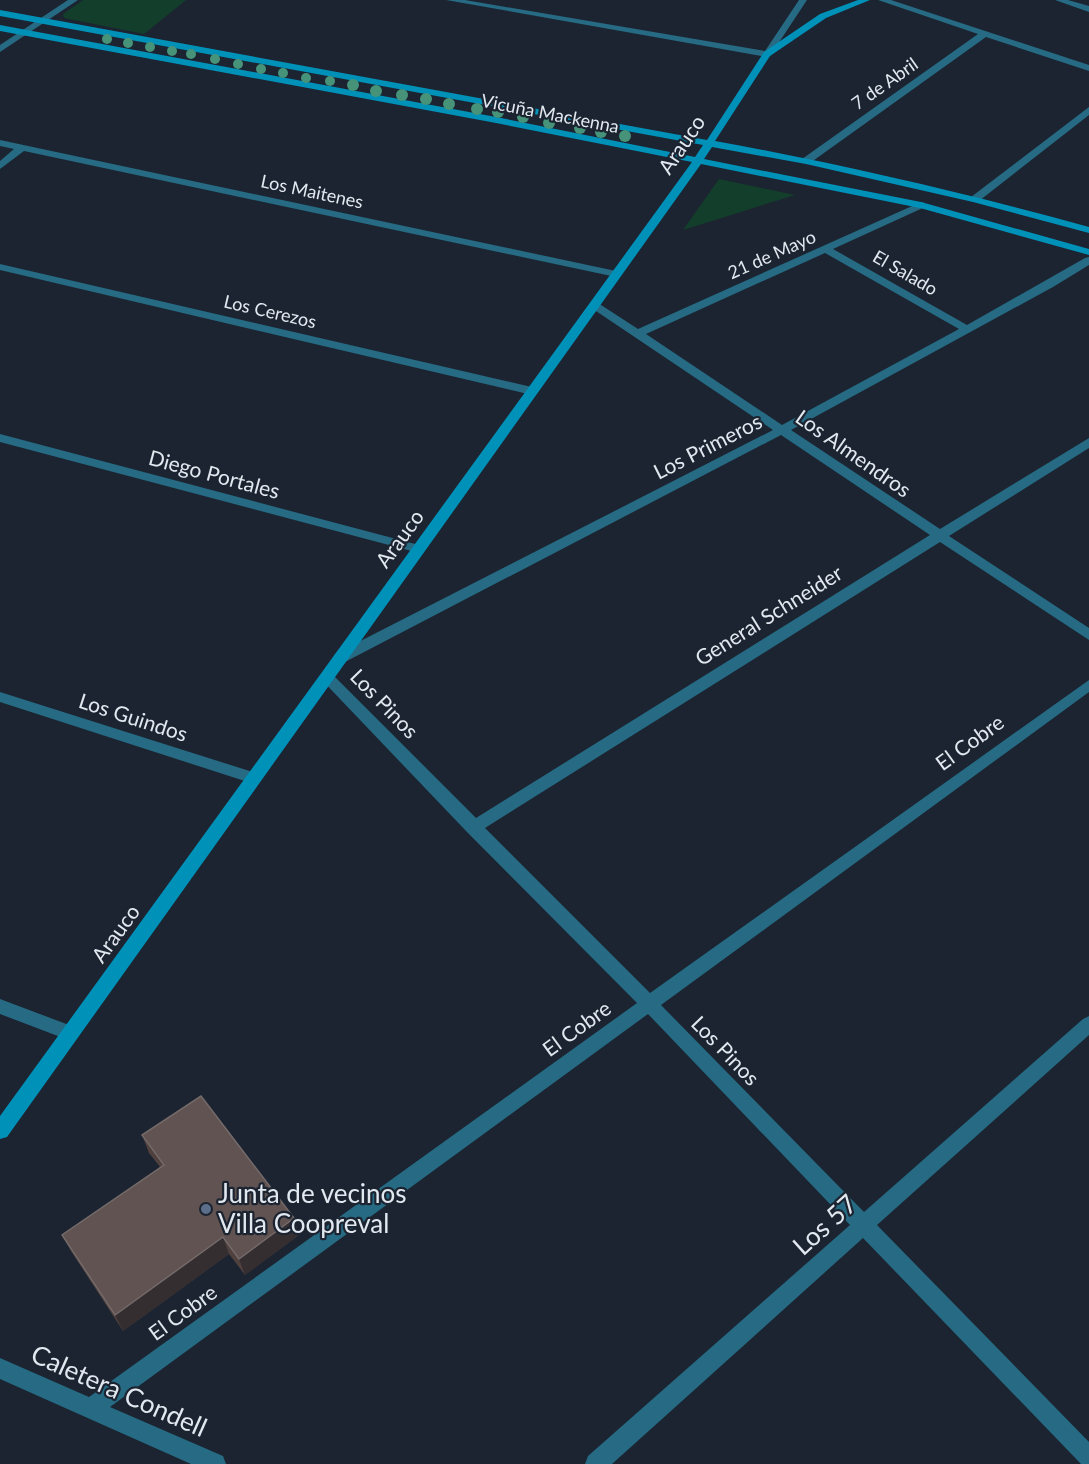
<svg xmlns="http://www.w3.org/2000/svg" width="1089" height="1464" viewBox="0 0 1089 1464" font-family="Lato,sans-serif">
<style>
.green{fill:#143e2c}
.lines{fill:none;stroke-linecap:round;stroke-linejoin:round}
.street{fill:#266a83;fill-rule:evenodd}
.secondary{fill:#0091b9;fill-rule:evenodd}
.tree{fill:#46937a}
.wall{fill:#50413e}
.shaded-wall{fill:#342e31}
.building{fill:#605351;stroke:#746a6a;stroke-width:1.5}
.service-dot{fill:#5c6f8a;stroke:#1b2430;stroke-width:2}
.labels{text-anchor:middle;stroke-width:4.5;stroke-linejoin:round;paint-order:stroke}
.far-street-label{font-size:18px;fill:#e2e8f0;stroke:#1b2430}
.street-label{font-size:21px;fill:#e2e8f0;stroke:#1b2430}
.near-poi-label{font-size:26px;fill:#e2e8f0;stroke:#1b2430;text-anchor:start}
.near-street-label{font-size:26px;fill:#e2e8f0;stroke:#1b2430}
</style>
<rect width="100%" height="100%" fill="#1b2430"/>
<g class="green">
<polygon points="83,0 186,0 144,34 64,18 63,14"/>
<polygon points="719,179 795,195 683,230"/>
</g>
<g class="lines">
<g class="street">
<polygon points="68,0 78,0 0,52 0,45"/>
<polygon points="446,0 465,0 765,51 799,0 807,0 770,56 767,57"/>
<polygon points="878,0 891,0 1089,65 1089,71 986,37 810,163 802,163 802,159 978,34"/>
<polygon points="1055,0 1068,0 1089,6 1089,12"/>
<polygon points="1089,107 1089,115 979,201 971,201 971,197"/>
<polygon points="0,140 616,271 622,274 616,277 24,151 0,169 0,161 14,149 0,146"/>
<path d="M921 202 925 203V207L833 249 967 325 1085 258 1089 257V265L1053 287 791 430 940 529 1089 438V448L949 536 1089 628V640L940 542 485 828 650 993 1089 680V692L661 1005 864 1212 1083 1019 1089 1016V1035L877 1225 1089 1442V1464H1081L863 1238 612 1464H585L588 1456 850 1225 648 1014 110 1407 223 1456 226 1464H191L0 1379V1358L89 1397 637 1003 467 832 319 677 326 672 331 673 476 818 930 535 781 435 345 662H335L333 658 335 654 773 430 590 307V303H598L638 329ZM825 253 959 329 782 425 646 334Z"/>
<polygon points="0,264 532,387 538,391 532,395 0,270"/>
<polygon points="0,434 419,545 426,549 419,553 0,442"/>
<polygon points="0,692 259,774 262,778 259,782 254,784 0,702"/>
<polygon points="0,999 77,1028 80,1033 77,1038 71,1041 0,1014"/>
</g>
<path class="secondary" d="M858 0H870L826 18 770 56 715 141C841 164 965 193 1089 227V233L973 202 806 164 712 147 704 159 921 202 1089 249V255L920 208 701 164 7 1137 0 1139V1116L692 162 496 123 0 31V25L496 117 695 157 703 145 0 16V10L707 140 764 52 820 14Z"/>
</g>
<g class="tree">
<circle cx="107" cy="39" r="5"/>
<circle cx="128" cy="43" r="5"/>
<circle cx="150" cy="47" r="5"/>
<circle cx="172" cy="51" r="5"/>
<circle cx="191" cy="54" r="5"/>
<circle cx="215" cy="59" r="5"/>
<circle cx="238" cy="64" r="5"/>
<circle cx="261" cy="69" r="5"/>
<circle cx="283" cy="73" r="5"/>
<circle cx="306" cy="78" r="5"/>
<circle cx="330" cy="81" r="5"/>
<circle cx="353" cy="85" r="6"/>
<circle cx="376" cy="91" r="6"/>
<circle cx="402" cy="95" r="6"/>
<circle cx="426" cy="99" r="6"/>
<circle cx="449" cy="104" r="6"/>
<circle cx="477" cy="109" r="6"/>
<circle cx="498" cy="112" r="6"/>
<circle cx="523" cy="117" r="6"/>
<circle cx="549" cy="123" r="6"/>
<circle cx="580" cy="128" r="6"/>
<circle cx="601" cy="132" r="6"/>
<circle cx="625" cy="136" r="6"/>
</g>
<polygon class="wall" points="142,1135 294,1218 299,1235 245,1275 229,1254 123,1331 71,1251 62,1235 160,1167 149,1153"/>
<g class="shaded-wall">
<polygon points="294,1218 299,1235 245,1275 239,1259"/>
<polygon points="223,1237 229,1254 123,1331 115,1315"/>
</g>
<polygon class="building" points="201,1096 294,1218 239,1259 223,1237 115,1315 62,1235 164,1165 142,1135"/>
<circle class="service-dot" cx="206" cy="1209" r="6"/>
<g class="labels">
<g class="far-street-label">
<text transform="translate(885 84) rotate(-35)" y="6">7 de Abril</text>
<text transform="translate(550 114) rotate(11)" y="6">Vicuña Mackenna</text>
<text transform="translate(312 192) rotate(12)" y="6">Los Maitenes</text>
<text transform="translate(772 255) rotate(-24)" y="6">21 de Mayo</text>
<text transform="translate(905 273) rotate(30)" y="6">El Salado</text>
<text transform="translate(270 312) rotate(13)" y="6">Los Cerezos</text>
</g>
<g class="street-label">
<text transform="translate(682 145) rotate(-56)" y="7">Arauco</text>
<text transform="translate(708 447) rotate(-27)" y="7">Los Primeros</text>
<text transform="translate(853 454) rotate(35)" y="7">Los Almendros</text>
<text transform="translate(214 475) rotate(15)" y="7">Diego Portales</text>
<text transform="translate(400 539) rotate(-54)" y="7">Arauco</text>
<text transform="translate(769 616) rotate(-32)" y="7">General Schneider</text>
<text transform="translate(384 704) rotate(46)" y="7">Los Pinos</text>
<text transform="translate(133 718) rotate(18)" y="7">Los Guindos</text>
<text transform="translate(970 743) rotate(-36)" y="7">El Cobre</text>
<text transform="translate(116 934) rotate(-54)" y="7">Arauco</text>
<text transform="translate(577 1029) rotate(-36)" y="7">El Cobre</text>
<text transform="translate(725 1051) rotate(46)" y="7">Los Pinos</text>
<text transform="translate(183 1313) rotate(-36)" y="7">El Cobre</text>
</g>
<g class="near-poi-label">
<text x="218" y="1203">Junta de vecinos<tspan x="218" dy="30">Villa Coopreval</tspan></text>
</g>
<g class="near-street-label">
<text transform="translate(825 1225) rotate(-42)" y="9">Los 57</text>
<text transform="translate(119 1391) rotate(24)" y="9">Caletera Condell</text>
</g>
</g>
</svg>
